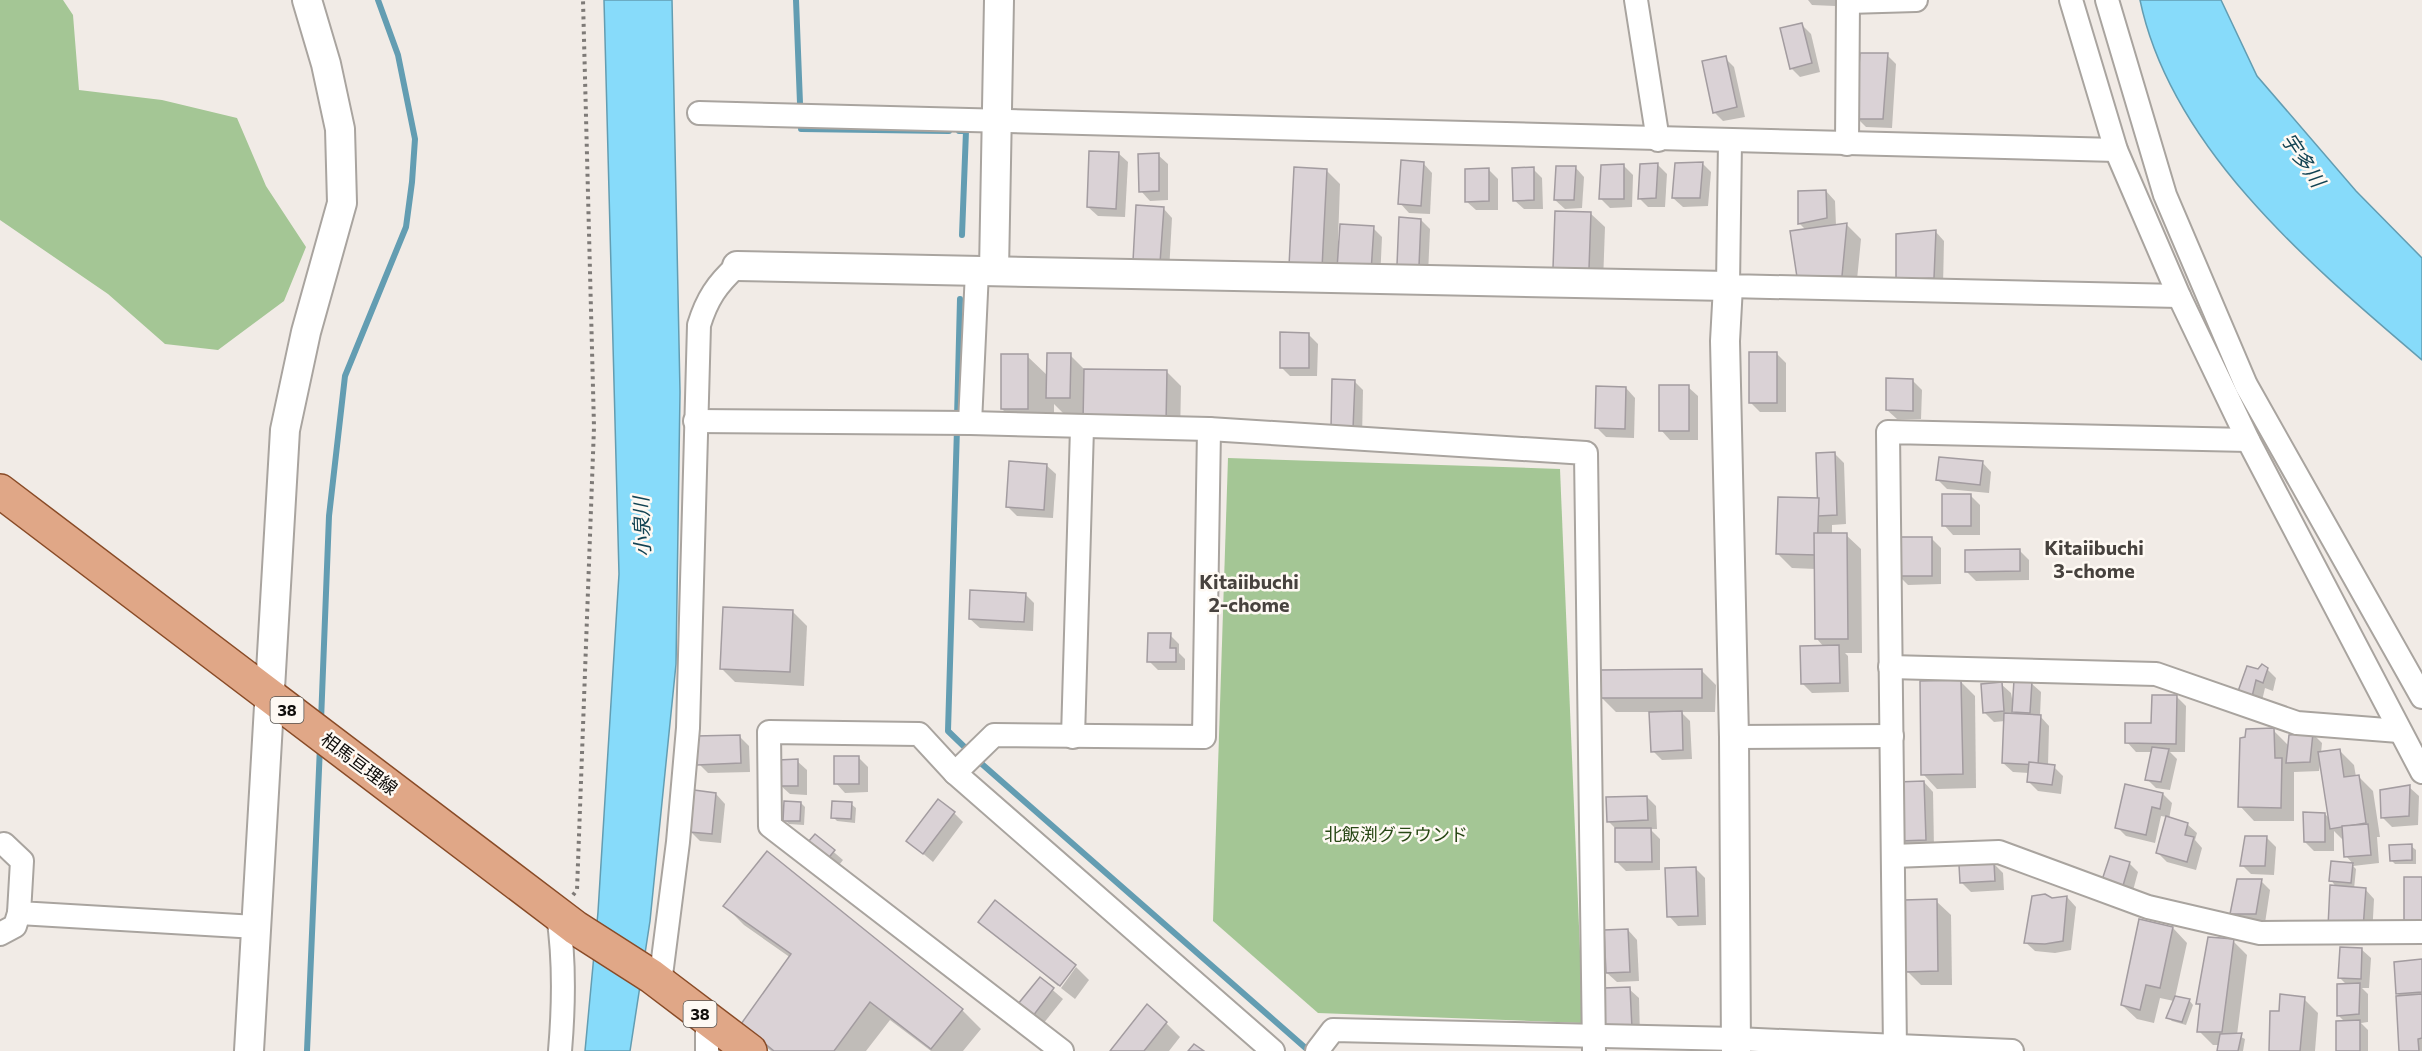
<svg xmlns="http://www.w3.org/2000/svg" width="2422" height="1051" viewBox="0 0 2422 1051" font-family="Commissioner,'Noto Sans JP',sans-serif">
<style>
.green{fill:#a4c695}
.water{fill:#87dbfa;stroke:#639db2;stroke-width:1.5}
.shadow{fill:#0003;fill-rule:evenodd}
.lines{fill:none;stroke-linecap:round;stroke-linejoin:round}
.stream{stroke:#639db2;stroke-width:6}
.building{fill:#dad2d6;stroke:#a39ca0;stroke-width:1.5}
.minor-casing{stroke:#a9a49f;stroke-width:26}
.tertiary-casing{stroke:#a9a49f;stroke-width:32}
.primary-casing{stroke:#894b27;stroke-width:36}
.path{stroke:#7e7a77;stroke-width:4;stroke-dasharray:3 4.5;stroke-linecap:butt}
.minor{stroke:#fff;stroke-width:22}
.tertiary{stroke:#fff;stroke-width:28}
.primary{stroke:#e0a787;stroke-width:33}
.labels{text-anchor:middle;stroke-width:5;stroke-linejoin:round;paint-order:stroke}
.shield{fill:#fef9f3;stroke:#565350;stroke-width:1.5}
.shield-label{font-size:16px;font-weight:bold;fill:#0e0c0a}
.street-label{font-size:18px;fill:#0e0c0a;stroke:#fef9f3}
.park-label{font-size:18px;fill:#284815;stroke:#fef9f3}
.water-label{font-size:20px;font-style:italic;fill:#124353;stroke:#fef9f3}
.neighbourhood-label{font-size:20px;font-weight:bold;fill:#47423e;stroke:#fef9f3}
</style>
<rect width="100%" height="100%" fill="#f1ebe6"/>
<g class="green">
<polygon points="0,0 63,0 73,15 79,90 162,100 237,118 266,186 306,247 284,301 218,350 165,344 108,294 0,220"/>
<polygon points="1228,458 1560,469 1583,1023 1318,1013 1213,921"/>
</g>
<g class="water">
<polygon points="604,0 672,0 680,392 676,664 650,921 630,1051 585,1051 598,912 619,574"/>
<path d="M2140 0H2221L2257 76 2356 191 2422 258V360C2312 266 2171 149 2140 0Z"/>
</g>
<g class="shadow">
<polygon points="1808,0 1836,0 1835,6 1812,5"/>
<polygon points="1802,25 1811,34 1820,72 1800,77 1791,68"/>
<polygon points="1887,55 1896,64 1892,128 1866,127 1857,118"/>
<polygon points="1725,58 1734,67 1745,117 1723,121 1714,112"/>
<polygon points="1118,153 1128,162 1125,217 1098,216 1088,207"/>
<polygon points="1158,155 1168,164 1168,200 1150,201 1141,191"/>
<polygon points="1423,163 1432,173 1430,214 1409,213 1400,203"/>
<polygon points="1702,163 1711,172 1708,206 1683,207 1673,198"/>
<polygon points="1658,165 1667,174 1665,207 1648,207 1639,198"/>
<polygon points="1624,166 1633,175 1632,207 1610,208 1601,199"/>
<polygon points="1575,167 1584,177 1582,208 1565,209 1555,200"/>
<polygon points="1533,169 1542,178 1543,209 1524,209 1514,200"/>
<polygon points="1326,170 1340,184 1338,241 1373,228 1382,237 1380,280 1305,280"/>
<polygon points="1489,170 1498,179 1498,210 1476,210 1466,201"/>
<polygon points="1826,191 1835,201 1836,226 1847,225 1861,239 1856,290 1799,277 1806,230 1799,223"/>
<polygon points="1163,208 1172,218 1169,272 1134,261"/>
<polygon points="1590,213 1605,227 1603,283 1569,282 1555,267"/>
<polygon points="1421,220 1430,229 1428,275 1408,274 1399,264"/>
<polygon points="1935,231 1944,241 1943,286 1906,288"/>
<polygon points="1308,334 1318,344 1317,376 1290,376 1281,367"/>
<polygon points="1777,354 1786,363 1786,412 1760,412 1750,402"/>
<polygon points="1070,355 1086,371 1167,372 1181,386 1180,437 1074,424 1054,404 1054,436 1029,436 1002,409 1027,356 1048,376"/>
<polygon points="1912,380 1922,390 1921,419 1897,419 1887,410"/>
<polygon points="1354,381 1363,390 1362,438 1341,437"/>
<polygon points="1688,387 1698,396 1698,440 1670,440 1661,430"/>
<polygon points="1626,388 1635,398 1634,438 1606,437 1597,428"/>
<polygon points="1834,453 1844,463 1846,524 1832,525 1832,535 1846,535 1861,549 1862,653 1845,653 1848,656 1849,692 1812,693 1802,683 1824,647 1817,639 1816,569 1792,568 1778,554 1819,500"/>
<polygon points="1982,462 1991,472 1989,493 1947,489 1938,480"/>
<polygon points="1046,465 1056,474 1053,518 1017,516 1008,507"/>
<polygon points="1970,495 1980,505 1980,535 1953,535 1944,525"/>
<polygon points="1931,538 1941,548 1941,584 1908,585 1899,576"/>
<polygon points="2019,550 2029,560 2029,580 1976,581 1967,572"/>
<polygon points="1025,594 1034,603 1033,631 980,628 970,619"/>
<polygon points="793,612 807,626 804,686 735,682 721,668"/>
<polygon points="1170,635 1179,644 1179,653 1185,659 1185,670 1158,670 1149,661"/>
<polygon points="2267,669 2276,678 2273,691 2265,688 2260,709 2247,706 2258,671"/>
<polygon points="1702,671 1716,685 1715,712 1681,712 1690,721 1692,759 1662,760 1653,751 1651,712 1616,712 1602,698"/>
<polygon points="1961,682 1975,696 1976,788 1937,789 1923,774"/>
<path d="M2031 683 2041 692 2040 716 2049 726 2048 766 2054 767 2063 776 2061 794 2038 791 2028 781 2029 773 2013 772 2003 763 2005 721 1994 722 1984 712 2001 684 2011 693 2014 709ZM2012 709 2018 715H2012Z"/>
<polygon points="2177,697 2186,706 2185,752 2170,752 2177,759 2170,790 2156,788 2147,779 2152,752 2136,752 2127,742 2153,725"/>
<polygon points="2273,730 2289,746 2313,734 2322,743 2321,753 2339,750 2354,765 2356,777 2359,777 2373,791 2380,837 2377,837 2379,863 2353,866 2356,869 2354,889 2365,889 2374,899 2372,937 2331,880 2333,863 2354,865 2346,856 2344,841 2334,831 2334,851 2314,851 2305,842 2325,814 2330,819 2320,763 2319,771 2294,772 2294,821 2254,821 2240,806"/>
<polygon points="739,736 749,746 750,772 708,773 699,764"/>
<polygon points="858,757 868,767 868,792 845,793 836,783"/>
<polygon points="797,761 807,770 807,795 790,794 780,785"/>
<polygon points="1924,782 1933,792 1934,849 1910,849 1900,840"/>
<polygon points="2409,787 2419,796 2418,825 2392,827 2383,818"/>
<polygon points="716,794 725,804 721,843 700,841 691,832"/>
<polygon points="2163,794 2172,803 2169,819 2187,824 2197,833 2195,840 2202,848 2196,870 2167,862 2157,852 2167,817 2161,816 2155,843 2126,836 2117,827"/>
<polygon points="1647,797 1656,806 1657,829 1650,829 1660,839 1660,870 1626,871 1616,861 1616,829 1608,821"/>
<polygon points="801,803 805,807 804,825 789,824 785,820"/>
<polygon points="851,804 856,808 855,823 837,821 833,817"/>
<polygon points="954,813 963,822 933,862 908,841"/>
<polygon points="815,836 843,860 832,874"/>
<polygon points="2267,838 2276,847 2274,875 2251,874 2242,865"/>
<polygon points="2411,846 2416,850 2416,864 2395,864 2391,860"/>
<polygon points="2129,863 2138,872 2131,898 2112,892"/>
<polygon points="1994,864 2003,873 2004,890 1971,892 1961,882"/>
<polygon points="1695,868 1705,878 1706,925 1678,926 1669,916"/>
<polygon points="2261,881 2270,890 2265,923 2241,923 2232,914"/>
<polygon points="2067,897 2076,907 2071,950 2055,953 2035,951 2025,942 2052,899"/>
<polygon points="1936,901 1951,915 1952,985 1921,985 1907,971"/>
<polygon points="725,906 962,1010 981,1029 963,1051 931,1051 890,1020 866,1051 771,1051 761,1043 791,958 744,925"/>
<polygon points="980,921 1074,965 1058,986"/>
<polygon points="2140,921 2173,928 2187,943 2175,998 2189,1000 2193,1005 2186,1025 2172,1021 2167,1017 2174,1001 2160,998 2154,1023 2137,1019 2122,1005"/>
<polygon points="1628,930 1637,940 1639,981 1617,982 1607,973"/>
<polygon points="2233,941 2247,955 2237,1035 2245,1039 2243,1051 2218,1051 2219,1045 2213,1045 2199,1031 2201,1007 2197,1003"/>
<polygon points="2361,949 2371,958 2369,988 2362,988 2368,994 2368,1022 2361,1023 2368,1030 2368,1051 2337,1051 2345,1022 2338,1015 2347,985 2340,978"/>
<polygon points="2422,961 2422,1051 2401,1051 2402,998 2397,993"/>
<polygon points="1076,967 1089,980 1075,999 1061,988"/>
<polygon points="1040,979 1063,999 1043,1024 1020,1004"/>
<polygon points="1629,989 1639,998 1640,1037 1616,1038"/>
<polygon points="2304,999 2318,1013 2315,1051 2270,1051"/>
<polygon points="1166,1023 1180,1037 1169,1051 1112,1051"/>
</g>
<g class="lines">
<g class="stream">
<polyline points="796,0 801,129 949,131"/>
<polyline points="959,131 966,131 962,235"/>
<polyline points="957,418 960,299"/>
<polyline points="957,428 948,731 983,765 1309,1051"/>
<polyline points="321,721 329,516 345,376 406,227 412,182 415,139 398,55 378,0"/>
<polyline points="307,1051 320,746"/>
</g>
</g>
<g class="building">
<polygon points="1802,23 1812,63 1790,69 1780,28"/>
<polygon points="1860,53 1888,53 1883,119 1855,119"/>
<polygon points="1726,56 1737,107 1713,113 1702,61"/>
<polygon points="1089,151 1119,152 1116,209 1087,207"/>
<polygon points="1159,153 1159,191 1139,192 1138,154"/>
<polygon points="1401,160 1424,162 1421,206 1398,204"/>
<polygon points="1703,162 1700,198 1672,198 1675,163"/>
<polygon points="1658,163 1656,198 1638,199 1640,164"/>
<polygon points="1624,164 1624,199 1599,199 1601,165"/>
<polygon points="1556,166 1576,166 1574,200 1554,200"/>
<polygon points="1294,167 1327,169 1322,268 1289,266"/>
<polygon points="1534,167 1534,200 1513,201 1512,168"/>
<polygon points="1489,168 1489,201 1465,202 1465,169"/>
<polygon points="1826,190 1827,218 1798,224 1798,191"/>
<polygon points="1136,205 1164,207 1160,263 1133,261"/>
<polygon points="1555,211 1591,212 1589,269 1553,268"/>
<polygon points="1399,217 1421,219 1419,266 1397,265"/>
<polygon points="1847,223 1842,276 1797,277 1790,231"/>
<polygon points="1340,224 1374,226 1371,272 1337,269"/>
<polygon points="1936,230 1934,278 1896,280 1896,234"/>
<polygon points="1280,332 1309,333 1309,368 1280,368"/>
<rect x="1749" y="352" width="28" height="51"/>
<polygon points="1047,353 1071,353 1070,398 1046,398"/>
<rect x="1001" y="354" width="27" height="55"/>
<polygon points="1084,369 1167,370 1166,423 1083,422"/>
<polygon points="1886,378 1913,379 1913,411 1886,410"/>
<polygon points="1332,379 1355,380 1353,429 1331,428"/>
<rect x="1659" y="385" width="30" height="46"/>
<polygon points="1596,386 1626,387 1625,429 1595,428"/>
<polygon points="1835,452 1837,515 1818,516 1816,453"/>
<polygon points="1939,457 1983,461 1980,485 1936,480"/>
<polygon points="1009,461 1047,464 1044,510 1006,507"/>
<rect x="1942" y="494" width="29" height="32"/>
<polygon points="1778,497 1819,498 1817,555 1776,554"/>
<polygon points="1814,533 1847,533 1848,639 1815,639"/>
<rect x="1897" y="537" width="35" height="39"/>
<polygon points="2020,549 2020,571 1965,572 1965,550"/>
<polygon points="970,590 1026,593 1024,622 969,619"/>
<polygon points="723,607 793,610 790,672 720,669"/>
<polygon points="1148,633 1171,633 1170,648 1176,648 1176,662 1147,662"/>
<polygon points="1839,645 1840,683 1801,684 1800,646"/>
<polygon points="2262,664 2268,668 2263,683 2256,680 2251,701 2236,697 2247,666 2258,669"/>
<polygon points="1702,669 1702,698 1600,698 1599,670"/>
<polygon points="1961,680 1963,774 1921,775 1920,681"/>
<polygon points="2014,680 2032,681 2030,713 2012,712"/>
<polygon points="2002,682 2004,711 1983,713 1981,684"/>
<polygon points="2152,695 2177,695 2176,744 2125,743 2125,723 2151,723"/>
<polygon points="1682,711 1683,750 1651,752 1649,712"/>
<polygon points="2004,713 2041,715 2038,765 2002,763"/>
<polygon points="2274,728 2275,758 2282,758 2281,808 2238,807 2240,738 2245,737 2246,729"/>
<polygon points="2313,733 2310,762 2286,763 2289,735"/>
<polygon points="740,735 741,763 697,765 696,736"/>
<polygon points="2152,747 2169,749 2161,782 2145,780"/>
<polygon points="2340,749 2344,777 2359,775 2366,823 2330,829 2318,752"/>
<rect x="834" y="756" width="25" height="28"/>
<polygon points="798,759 798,786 779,786 778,760"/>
<polygon points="2029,762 2055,765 2052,785 2027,782"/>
<polygon points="1924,781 1926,840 1899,841 1897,782"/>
<polygon points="2125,784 2163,793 2160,809 2152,807 2146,835 2115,828"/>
<polygon points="2410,785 2409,816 2381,818 2380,790"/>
<polygon points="694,790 716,793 712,834 689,832"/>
<polygon points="1647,796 1648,820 1607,822 1606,797"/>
<polygon points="938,799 955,812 923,854 906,841"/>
<polygon points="784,801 801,802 800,821 783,821"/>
<polygon points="832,801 852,802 851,819 831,818"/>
<polygon points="2303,812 2325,813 2325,842 2304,842"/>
<polygon points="2166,816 2188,823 2185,835 2194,837 2187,862 2156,853"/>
<polygon points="2368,824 2371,855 2344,857 2342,826"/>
<polygon points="1615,828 1651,828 1652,862 1615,862"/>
<polygon points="815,834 835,850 822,866 802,849"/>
<polygon points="2245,836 2267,836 2265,866 2240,866"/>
<polygon points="2412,844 2412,860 2390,861 2389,845"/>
<polygon points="767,851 963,1009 931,1049 870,1002 834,1051 774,1051 741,1024 791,954 723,906"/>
<polygon points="2110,856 2130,862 2122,889 2101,883"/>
<polygon points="2331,861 2353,863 2351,883 2329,881"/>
<polygon points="1994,863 1995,881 1960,883 1959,865"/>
<polygon points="1696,867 1698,916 1667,917 1665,868"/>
<polygon points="2404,877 2422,877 2422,927 2404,928"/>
<polygon points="2237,879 2262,879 2256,914 2230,914"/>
<polygon points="2330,885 2366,888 2363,929 2328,927"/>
<polygon points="2045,894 2052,898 2067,896 2063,941 2045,944 2024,943 2032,896"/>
<polygon points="1937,899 1938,971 1905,972 1904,900"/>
<polygon points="995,900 1076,965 1060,986 978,922"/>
<polygon points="2139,919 2173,927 2160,988 2146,985 2140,1010 2121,1005"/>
<polygon points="1628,929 1630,972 1606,973 1604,930"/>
<polygon points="2208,937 2234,939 2222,1032 2197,1032 2200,1004 2196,1004"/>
<polygon points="2340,947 2362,948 2361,979 2338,978"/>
<polygon points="2422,959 2422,992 2396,994 2394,962"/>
<polygon points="1040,977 1054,988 1033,1016 1018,1004"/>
<polygon points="2360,983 2359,1014 2337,1016 2337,984"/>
<polygon points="1630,987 1632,1029 1605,1030 1604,988"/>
<polygon points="2280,994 2305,997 2300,1051 2269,1051 2270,1011 2279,1011"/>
<polygon points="2422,994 2422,1038 2418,1039 2419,1051 2399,1051 2396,996"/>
<polygon points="2175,996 2190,999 2182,1022 2166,1018"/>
<polygon points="1147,1004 1167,1022 1144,1051 1110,1051"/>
<polygon points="2360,1020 2360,1051 2336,1051 2336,1021"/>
<polygon points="2242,1033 2238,1051 2217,1051 2220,1034"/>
<polygon points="1194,1044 1204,1051 1188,1051"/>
</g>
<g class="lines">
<g class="minor-casing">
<g id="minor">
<polyline points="1636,0 1658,140"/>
<polyline points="2071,0 2116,150 2179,296 2248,440 2422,772"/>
<polyline points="2107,0 2165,195 2246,385 2422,697"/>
<polyline points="1848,2 1916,0"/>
<polyline points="699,113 2116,150"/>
<polyline points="1730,141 1728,286 2179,296"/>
<polyline points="1847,144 1848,0"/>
<polyline points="695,421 970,423 1209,429 1586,453 1594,1051"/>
<polyline points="970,423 977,271"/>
<polyline points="1890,667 2156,674 2297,723 2399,731"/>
<polyline points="1073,737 1082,428"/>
<polyline points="1734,737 1892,736"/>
<polyline points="955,773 994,735 1204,737 1209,429"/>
<polyline points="4,844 22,861 19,913 257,927"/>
<polyline points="1893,856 1999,852 2148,907 2260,933 2422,932"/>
<path d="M558 915C565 961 564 1004 560 1051"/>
<polyline points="0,934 15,926 19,913"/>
<path d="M660 983 678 842 688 728 699 325C707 299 717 284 737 266"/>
<polyline points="707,1019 707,1051"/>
<polyline points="1062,1051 770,826 769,732 919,734 955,773 1273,1051"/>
<polyline points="1317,1051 1333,1030 1736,1039 2012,1051"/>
<polyline points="1895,1051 1888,432 2248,440"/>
</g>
</g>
<g class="tertiary-casing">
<g id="tertiary">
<polyline points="737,266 1728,286 1725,341 1734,737 1736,1051"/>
<polyline points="994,271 999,0"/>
<polyline points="249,1051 285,430 306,332 342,203 340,129 326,64 307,0"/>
</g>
</g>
<g class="primary-casing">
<polyline id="primary" points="0,491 576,928 651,976 750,1051"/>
</g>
<polyline class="path" points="573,895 577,890 594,427 583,0"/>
<use href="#minor" class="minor"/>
<use href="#tertiary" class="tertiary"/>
<use href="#primary" class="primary"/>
</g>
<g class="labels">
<g class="shield">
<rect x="270.5" y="697" width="33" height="26" rx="4.5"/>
<rect x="683.5" y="1001" width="33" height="26" rx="4.5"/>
</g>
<g class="shield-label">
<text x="287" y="716">38</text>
<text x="700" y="1020">38</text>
</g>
<g class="street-label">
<text transform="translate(359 764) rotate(37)" y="6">相馬亘理線</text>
</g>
<g class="park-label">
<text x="1396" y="841">北飯渕グラウンド</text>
</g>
<g class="water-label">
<text transform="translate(2303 160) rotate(56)" y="7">宇多川</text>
<text transform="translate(642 527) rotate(-92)" y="7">小泉川</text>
</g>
<g class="neighbourhood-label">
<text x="2094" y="555">Kitaiibuchi<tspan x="2094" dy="23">3-chome</tspan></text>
<text x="1249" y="589">Kitaiibuchi<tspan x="1249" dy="23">2-chome</tspan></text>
</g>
</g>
</svg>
